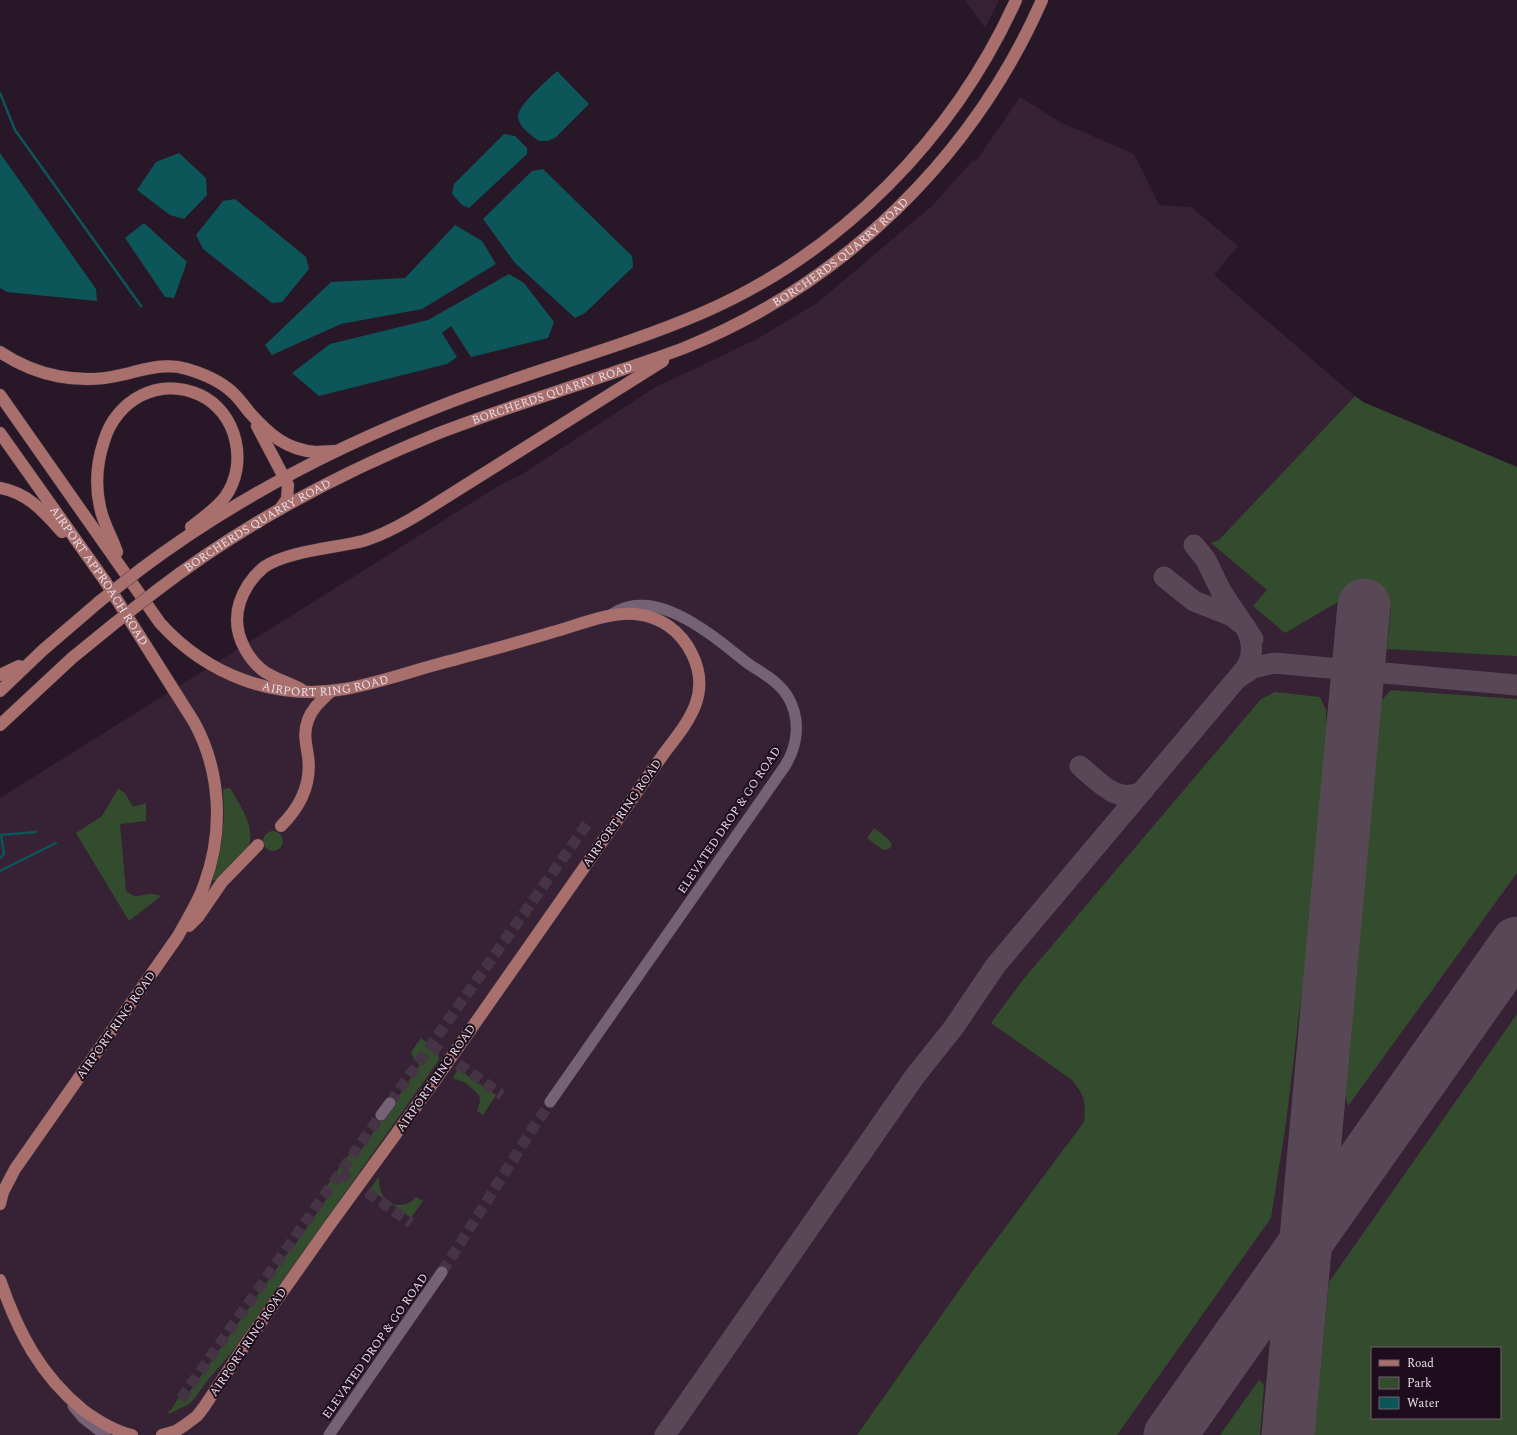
<svg xmlns="http://www.w3.org/2000/svg" width="1517" height="1435" viewBox="0 0 1517 1435" font-family="Spectral,serif">
<style>
.built{fill:#362135;fill-rule:evenodd}
.green{fill:#344c2e;fill-rule:evenodd}
.water{fill:#0c565a}
.lines{fill:none;stroke-linecap:round;stroke-linejoin:round}
.stream{stroke:#0c565a;stroke-width:2.5}
.taxiway{stroke:#584856;stroke-width:21}
.runway{stroke:#584856;stroke-width:53}
.minor-tunnel{stroke:#453544;stroke-width:11;stroke-dasharray:11 5.5;stroke-linecap:butt}
.minor-casing{stroke:#3f333e;stroke-width:12}
.major-casing{stroke:#3f333e;stroke-width:13}
.minor{stroke:#756274;stroke-width:11}
.major{stroke:#a86f6d;stroke-width:12}
.major-bridge-casing{stroke:#3f333e;stroke-width:13;stroke-linecap:butt}
.major-bridge{stroke:#a86f6d;stroke-width:12}
.labels{text-anchor:middle;stroke-width:4;stroke-linejoin:round;paint-order:stroke}
.street-label{font-size:12px;fill:#e7dce6;stroke:#1e0e1d}
</style>
<rect width="100%" height="100%" fill="#281727"/>
<g class="built">
<polygon points="965,0 999,0 985,28"/>
<path d="M1020 97 1060 122 1134 154 1159 205 1191 207 1238 246 1214 275 1344 387 1363 402 1517 467V1435H0V798L500 485 515 477 516 478 654 388 757 339 817 303 933 205 973 160 976 161ZM1372 1348H1500V1418H1372Z"/>
</g>
<g class="green">
<polygon points="1355,396 1363,402 1517,467 1517,656 1387,649 1391,607 1338,602 1285,633 1253,606 1267,590 1211,543 1219,540"/>
<polygon points="1391,690 1517,699 1517,873 1348,1106 1345,1092 1380,702"/>
<path d="M1275 692 1320 697 1326 710 1329 766 1286 1123 1271 1218 1117 1435H857L972 1272 1084 1122C1086 1102 1085 1096 1072 1080L991 1023 1022 981 1261 699Z"/>
<path d="M230 788C240 805 259 831 246 851 239 862 227 871 218 881L212 880 221 843 224 818 223 789Z"/>
<path d="M118 789 125 793 133 807 146 803V821L120 824 126 891C135 898 137 896 148 894 152 893 157 895 161 896L129 921 76 833 102 816Z"/>
<path d="M874 828C879 832 905 848 883 850L867 838Z"/>
<circle cx="273" cy="841" r="10"/>
<path d="M1517 1014V1435H1314L1329 1282ZM1372 1348H1500V1418H1372Z"/>
<polygon points="421,1038 438,1052 439,1060 232,1352 207,1381 195,1398 189,1404 169,1414 168,1411 171,1410 179,1397 183,1401 289,1251 290,1252 330,1194 324,1190 350,1153 356,1157 420,1065 415,1061 411,1052"/>
<polygon points="458,1069 496,1095 483,1115 477,1111 480,1102 479,1095 466,1083 453,1078"/>
<path d="M379 1176C379 1182 379 1187 381 1192 387 1208 406 1209 416 1197L423 1201 411 1218 370 1189Z"/>
<polygon points="1259,1380 1264,1385 1260,1435 1220,1435"/>
</g>
<g class="water">
<path d="M557 71 589 104 555 138 547 141H539C531 135 520 128 518 118 516 106 548 80 557 71Z"/>
<polygon points="504,134 515,136 527,148 527,154 469,208 462,205 452,194 454,184"/>
<polygon points="0,153 96,289 97,301 7,292 0,288"/>
<polygon points="179,153 206,178 207,195 184,219 170,215 137,190 156,162"/>
<polygon points="543,169 632,256 633,267 585,313 575,318 515,263 483,219 532,171"/>
<polygon points="235,199 306,257 309,269 282,302 272,303 203,249 196,235 223,201"/>
<polygon points="144,223 187,262 174,298 165,297 125,238"/>
<polygon points="455,225 482,241 496,264 422,309 341,324 272,355 265,345 331,282 405,278"/>
<polygon points="509,274 524,283 554,322 548,338 471,357 451,326 442,333 457,357 447,364 319,396 292,373 330,344 428,320"/>
</g>
<g class="lines">
<g class="stream">
<polyline points="0,93 15,130 141,306"/>
<polyline points="0,835 36,832"/>
<polyline points="0,858 4,854 1,835"/>
<polyline points="0,871 56,843"/>
</g>
<g class="taxiway">
<polyline points="1194,545 1206,560 1221,591 1253,639"/>
<polyline points="1164,577 1194,601 1232,616 1242,624"/>
<polyline points="1238,678 1253,668 1274,663 1517,685"/>
<path d="M1080 766C1098 781 1118 806 1143 791"/>
<path d="M665 1435 915 1076 954 1027 996 965 1245 669C1254 656 1253 642 1246 628"/>
</g>
<g class="runway">
<polyline points="1170,1435 1517,943"/>
<polyline points="1288,1435 1364,605"/>
</g>
<g class="minor-tunnel">
<polyline points="431,1045 502,1095"/>
<polyline points="390,1103 587,824"/>
<polyline points="340,1173 411,1223"/>
<polyline points="442,1272 533,1128 549,1105 550,1102"/>
<polyline points="181,1399 381,1115"/>
</g>
<g class="minor-casing">
<g id="minor">
<path d="M550 1102 785 766C798 745 801 719 788 697 778 680 761 673 746 662 713 636 656 585 612 614"/>
<polyline points="381,1115 390,1103"/>
<polyline points="73,1406 83,1418 105,1435"/>
<polyline points="329,1435 442,1272"/>
</g>
</g>
<g class="major-casing">
<g id="major">
<path d="M0 352C36 376 79 385 121 375 143 370 164 362 187 369 204 374 219 380 232 392 239 398 244 406 250 413 269 434 286 450 316 452 322 452 328 451 334 451"/>
<path id="s1" d="M0 395 160 623C207 675 275 701 345 689 372 684 398 676 424 668 467 656 510 645 553 632 579 625 607 612 635 614 660 616 681 631 692 654 712 694 688 722 665 752L436 1079 329 1226 247 1342 204 1407 197 1416 185 1425 176 1431 162 1435"/>
<polyline points="257,426 288,485 287,499 280,509"/>
<path id="s2" d="M0 433 105 581 194 722C221 771 224 832 204 885 198 903 187 919 178 936L15 1169 3 1192 0 1204"/>
<path d="M0 488C28 493 44 512 62 532"/>
<path d="M117 552C112 537 103 523 100 507 95 485 97 462 104 441 116 400 159 376 200 395 237 412 249 464 225 497 216 509 202 518 191 527"/>
<path d="M141 569C233 500 337 446 443 405 529 371 618 349 702 313 841 253 954 137 1016 0"/>
<path id="s3" d="M156 591C242 525 339 473 439 433 499 410 560 391 621 370 642 363 663 356 684 348 843 284 973 157 1042 0"/>
<polyline points="0,675 19,666"/>
<path d="M301 689C289 683 276 679 265 672 249 661 237 639 237 620 237 607 241 596 248 585 252 579 258 572 264 567 288 551 335 548 363 541 384 535 403 524 421 513L663 361"/>
<polyline points="0,691 43,650 100,601"/>
<polyline points="0,725 72,658 115,623"/>
<path d="M281 826C300 807 312 784 308 756 306 743 303 733 308 720 312 708 322 700 331 691"/>
<polyline points="189,926 198,917 222,882 258,845"/>
<path d="M0 1280C18 1332 40 1375 83 1410 98 1421 114 1431 132 1435"/>
</g>
</g>
<use href="#minor" class="minor"/>
<use href="#major" class="major"/>
<g class="major-bridge-casing">
<g id="major-bridge">
<polyline points="100,601 141,569"/>
<polyline points="115,623 156,591"/>
</g>
</g>
<use href="#major-bridge" class="major-bridge"/>
</g>
<g class="labels">
<g class="street-label">
<text dy="4" stroke="none"><textPath href="#s3" startOffset="769">BORCHERDS QUARRY ROAD</textPath></text>
<text dy="4" stroke="none"><textPath href="#s3" startOffset="445">BORCHERDS QUARRY ROAD</textPath></text>
<text dy="4" stroke="none"><textPath href="#s3" startOffset="121">BORCHERDS QUARRY ROAD</textPath></text>
<text dy="4" stroke="none"><textPath href="#s2" startOffset="174">AIRPORT APPROACH ROAD</textPath></text>
<text dy="4" stroke="none"><textPath href="#s1" startOffset="464">AIRPORT RING ROAD</textPath></text>
<text transform="translate(622 813) rotate(-55)" y="4">AIRPORT RING ROAD</text>
<text transform="translate(729 820) rotate(-56)" y="4">ELEVATED DROP &amp; GO ROAD</text>
<text transform="translate(116 1025) rotate(-55)" y="4">AIRPORT RING ROAD</text>
<text transform="translate(436 1078) rotate(-55)" y="4">AIRPORT RING ROAD</text>
<text transform="translate(248 1342) rotate(-56)" y="4">AIRPORT RING ROAD</text>
<text transform="translate(375 1346) rotate(-55)" y="4">ELEVATED DROP &amp; GO ROAD</text>
</g>
</g>
<rect x="1371" y="1347" width="130" height="72" fill="#1e0e1d" stroke="#6e606d"/>
<rect x="1379" y="1360" width="20" height="6" fill="#a86f6d" stroke="#6e606d"/>
<text x="1407" y="1367" font-size="12" fill="#e7dce6">Road</text>
<rect x="1379" y="1377" width="20" height="12" fill="#344c2e" stroke="#6e606d"/>
<text x="1407" y="1387" font-size="12" fill="#e7dce6">Park</text>
<rect x="1379" y="1397" width="20" height="12" fill="#0c565a" stroke="#6e606d"/>
<text x="1407" y="1407" font-size="12" fill="#e7dce6">Water</text>
</svg>
